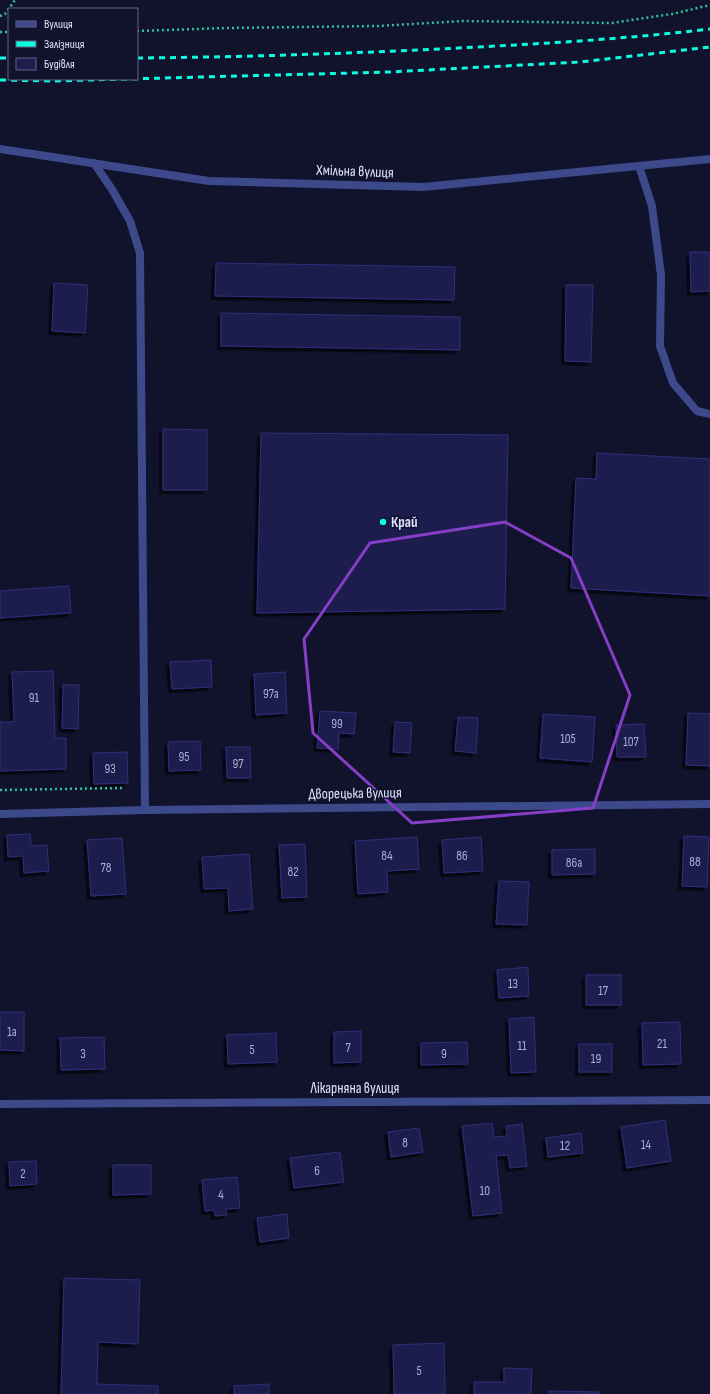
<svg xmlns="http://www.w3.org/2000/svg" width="710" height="1394" viewBox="0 0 710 1394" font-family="'Sofia Sans Condensed',sans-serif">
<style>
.building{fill:#1d1d4e;stroke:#2e307a;filter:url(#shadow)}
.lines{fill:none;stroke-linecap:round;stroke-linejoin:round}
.path{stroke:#2fc198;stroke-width:2.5;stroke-dasharray:2 3;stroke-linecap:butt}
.lane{stroke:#3c4a8c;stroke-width:8}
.street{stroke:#3c4a8c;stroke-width:8}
.rail{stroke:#09ffe2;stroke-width:3;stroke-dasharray:6 5;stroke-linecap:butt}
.marked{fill:none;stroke:#853ec5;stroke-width:3;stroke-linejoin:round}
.poi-dot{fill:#09ffe2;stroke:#11122c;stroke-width:1.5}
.labels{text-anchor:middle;stroke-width:3;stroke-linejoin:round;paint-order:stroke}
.number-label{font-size:13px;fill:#adafd3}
.street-label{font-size:15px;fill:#dde0ff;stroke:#11122c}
.poi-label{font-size:15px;font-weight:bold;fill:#dde0ff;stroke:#11122c;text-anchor:start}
</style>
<defs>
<filter id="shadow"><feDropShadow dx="-3.5" dy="3.5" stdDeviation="0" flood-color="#0009"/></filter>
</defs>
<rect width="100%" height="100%" fill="#11122c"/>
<g class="building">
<polygon points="690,252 710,252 710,291 691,292"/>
<polygon points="216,263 455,267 454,300 215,296"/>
<polygon points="54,283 88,285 85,333 52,331"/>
<polygon points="566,285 593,285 591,362 565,361"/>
<polygon points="221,313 460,317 460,350 221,346"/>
<polygon points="163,429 207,430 207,490 163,490"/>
<polygon points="261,433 508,435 505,609 257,613"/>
<polygon points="597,453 710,459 710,596 571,588 576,478 596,479"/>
<polygon points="69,586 71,613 0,618 0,591"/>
<polygon points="211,660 212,687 172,689 170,662"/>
<polygon points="53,671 55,738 66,738 66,769 0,771 0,722 14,722 12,672"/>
<polygon points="285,672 287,713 256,715 254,674"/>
<polygon points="63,685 79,685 78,729 62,728"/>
<polygon points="320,711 356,713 354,734 339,733 338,749 317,748"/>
<polygon points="688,713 710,714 710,766 686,765"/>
<polygon points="543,714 595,717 592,762 540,758"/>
<polygon points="458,717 478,718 476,753 455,751"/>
<polygon points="395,722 412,723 410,753 393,752"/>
<polygon points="644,724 646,757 617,757 616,725"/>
<polygon points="200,741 201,770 169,771 168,742"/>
<polygon points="226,747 250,747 251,778 227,778"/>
<polygon points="127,752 128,783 94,784 93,753"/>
<polygon points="30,834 31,846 47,845 49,871 24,873 23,856 8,857 7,835"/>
<polygon points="684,836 709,837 707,887 682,886"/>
<polygon points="417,837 419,869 387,871 388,892 358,894 355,841"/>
<polygon points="481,837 483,871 444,873 442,840"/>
<polygon points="122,838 126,894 91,896 87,840"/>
<polygon points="305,844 307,897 282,898 279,845"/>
<polygon points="595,849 595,874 552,875 552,850"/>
<polygon points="249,854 253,909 229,911 228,888 204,889 202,857"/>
<polygon points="499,881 529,882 527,925 496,924"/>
<polygon points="528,967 529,996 499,998 497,970"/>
<rect x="586" y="975" width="35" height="30"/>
<polygon points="0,1012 24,1012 24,1051 0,1050"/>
<polygon points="534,1017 536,1072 511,1073 509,1019"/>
<polygon points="680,1022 681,1064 643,1065 642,1023"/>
<polygon points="361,1031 361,1062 334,1063 334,1032"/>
<polygon points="276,1033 277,1062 228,1064 227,1035"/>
<polygon points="104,1037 105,1069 61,1070 60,1038"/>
<polygon points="467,1042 468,1064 421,1065 421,1043"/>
<rect x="579" y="1044" width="33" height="28"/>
<polygon points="665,1120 671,1161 627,1168 621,1127"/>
<polygon points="492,1123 494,1137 507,1136 506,1126 522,1124 527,1166 510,1168 508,1155 496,1156 502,1213 473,1216 462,1126"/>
<polygon points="419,1128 423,1152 391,1157 388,1132"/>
<polygon points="581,1133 583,1153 548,1157 546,1138"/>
<polygon points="340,1152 344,1182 294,1188 290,1158"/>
<polygon points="36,1161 37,1184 10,1186 9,1162"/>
<polygon points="113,1165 151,1165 151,1194 113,1195"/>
<polygon points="237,1177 240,1208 226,1209 227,1215 215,1216 214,1210 205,1211 202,1180"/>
<polygon points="287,1214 289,1238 260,1242 257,1218"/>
<polygon points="64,1278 140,1280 138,1344 98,1342 97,1384 158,1386 158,1394 61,1394"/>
<polygon points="444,1343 445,1394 394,1394 393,1345"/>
<polygon points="504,1368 532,1369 531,1394 474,1394 474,1382 504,1382"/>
<polygon points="269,1384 269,1394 234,1394 234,1386"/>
<polygon points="549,1391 599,1392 599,1394 549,1394"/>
</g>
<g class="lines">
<g class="path">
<polyline points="0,16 5,14 15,0"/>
<polyline points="137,31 227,28 378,26 463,21 612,23 672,14 710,5"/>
<polyline points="0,32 9,32"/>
<polyline points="0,790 123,788"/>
</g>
<g class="lane">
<polyline points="94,163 113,191 130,221 140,253 145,810"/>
<polyline points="639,166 652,206 661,275 660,346 673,383 697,411 710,414"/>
</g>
<g class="street">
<polyline points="0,149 209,181 423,187 710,159"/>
<polyline points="0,814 145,810 710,804"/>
<polyline points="0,1104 710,1100"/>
</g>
<g class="rail">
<polyline points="0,58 9,58"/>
<path d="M137 58C251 57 364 53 478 47 556 43 633 38 710 29"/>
<polyline points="0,80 53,81 389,72 580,62 710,47"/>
</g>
</g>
<path class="marked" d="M505 522 571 558 630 695 593 808 412 823 313 733 304 639 370 543Z"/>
<circle class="poi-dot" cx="383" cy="522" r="4"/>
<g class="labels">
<g class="number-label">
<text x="271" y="698">97а</text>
<text x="34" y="702">91</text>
<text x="337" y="728">99</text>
<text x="568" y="743">105</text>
<text x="631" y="746">107</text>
<text x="184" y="761">95</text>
<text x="238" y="768">97</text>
<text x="110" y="773">93</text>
<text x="387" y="860">84</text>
<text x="462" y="860">86</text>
<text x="695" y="866">88</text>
<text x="574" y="867">86а</text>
<text x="106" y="872">78</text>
<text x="293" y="876">82</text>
<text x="513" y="988">13</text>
<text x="603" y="995">17</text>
<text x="12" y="1036">1а</text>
<text x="662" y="1048">21</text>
<text x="522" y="1050">11</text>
<text x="348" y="1052">7</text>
<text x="252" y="1054">5</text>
<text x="83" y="1058">3</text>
<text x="444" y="1058">9</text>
<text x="596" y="1063">19</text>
<text x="405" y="1147">8</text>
<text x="646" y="1149">14</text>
<text x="565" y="1150">12</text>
<text x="317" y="1175">6</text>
<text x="23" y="1178">2</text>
<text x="485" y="1195">10</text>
<text x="221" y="1199">4</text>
<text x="419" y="1375">5</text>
</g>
<g class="street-label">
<text transform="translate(355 171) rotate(2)" y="5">Хмільна вулиця</text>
<text transform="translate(355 793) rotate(-1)" y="5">Дворецька вулиця</text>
<text x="355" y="1093">Лікарняна вулиця</text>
</g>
<g class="poi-label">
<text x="391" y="527">Край</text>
</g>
</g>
<rect x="8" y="8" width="130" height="72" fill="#11122c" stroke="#636480"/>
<rect x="16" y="21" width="20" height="6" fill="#3c4a8c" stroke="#636480"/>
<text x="44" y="28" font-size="12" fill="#dde0ff">Вулиця</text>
<rect x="16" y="41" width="20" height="6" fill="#09ffe2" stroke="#636480"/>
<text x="44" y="48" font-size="12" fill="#dde0ff">Залізниця</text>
<rect x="16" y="58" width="20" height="12" fill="#1d1d4e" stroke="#636480"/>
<text x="44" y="68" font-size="12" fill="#dde0ff">Будівля</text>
</svg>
